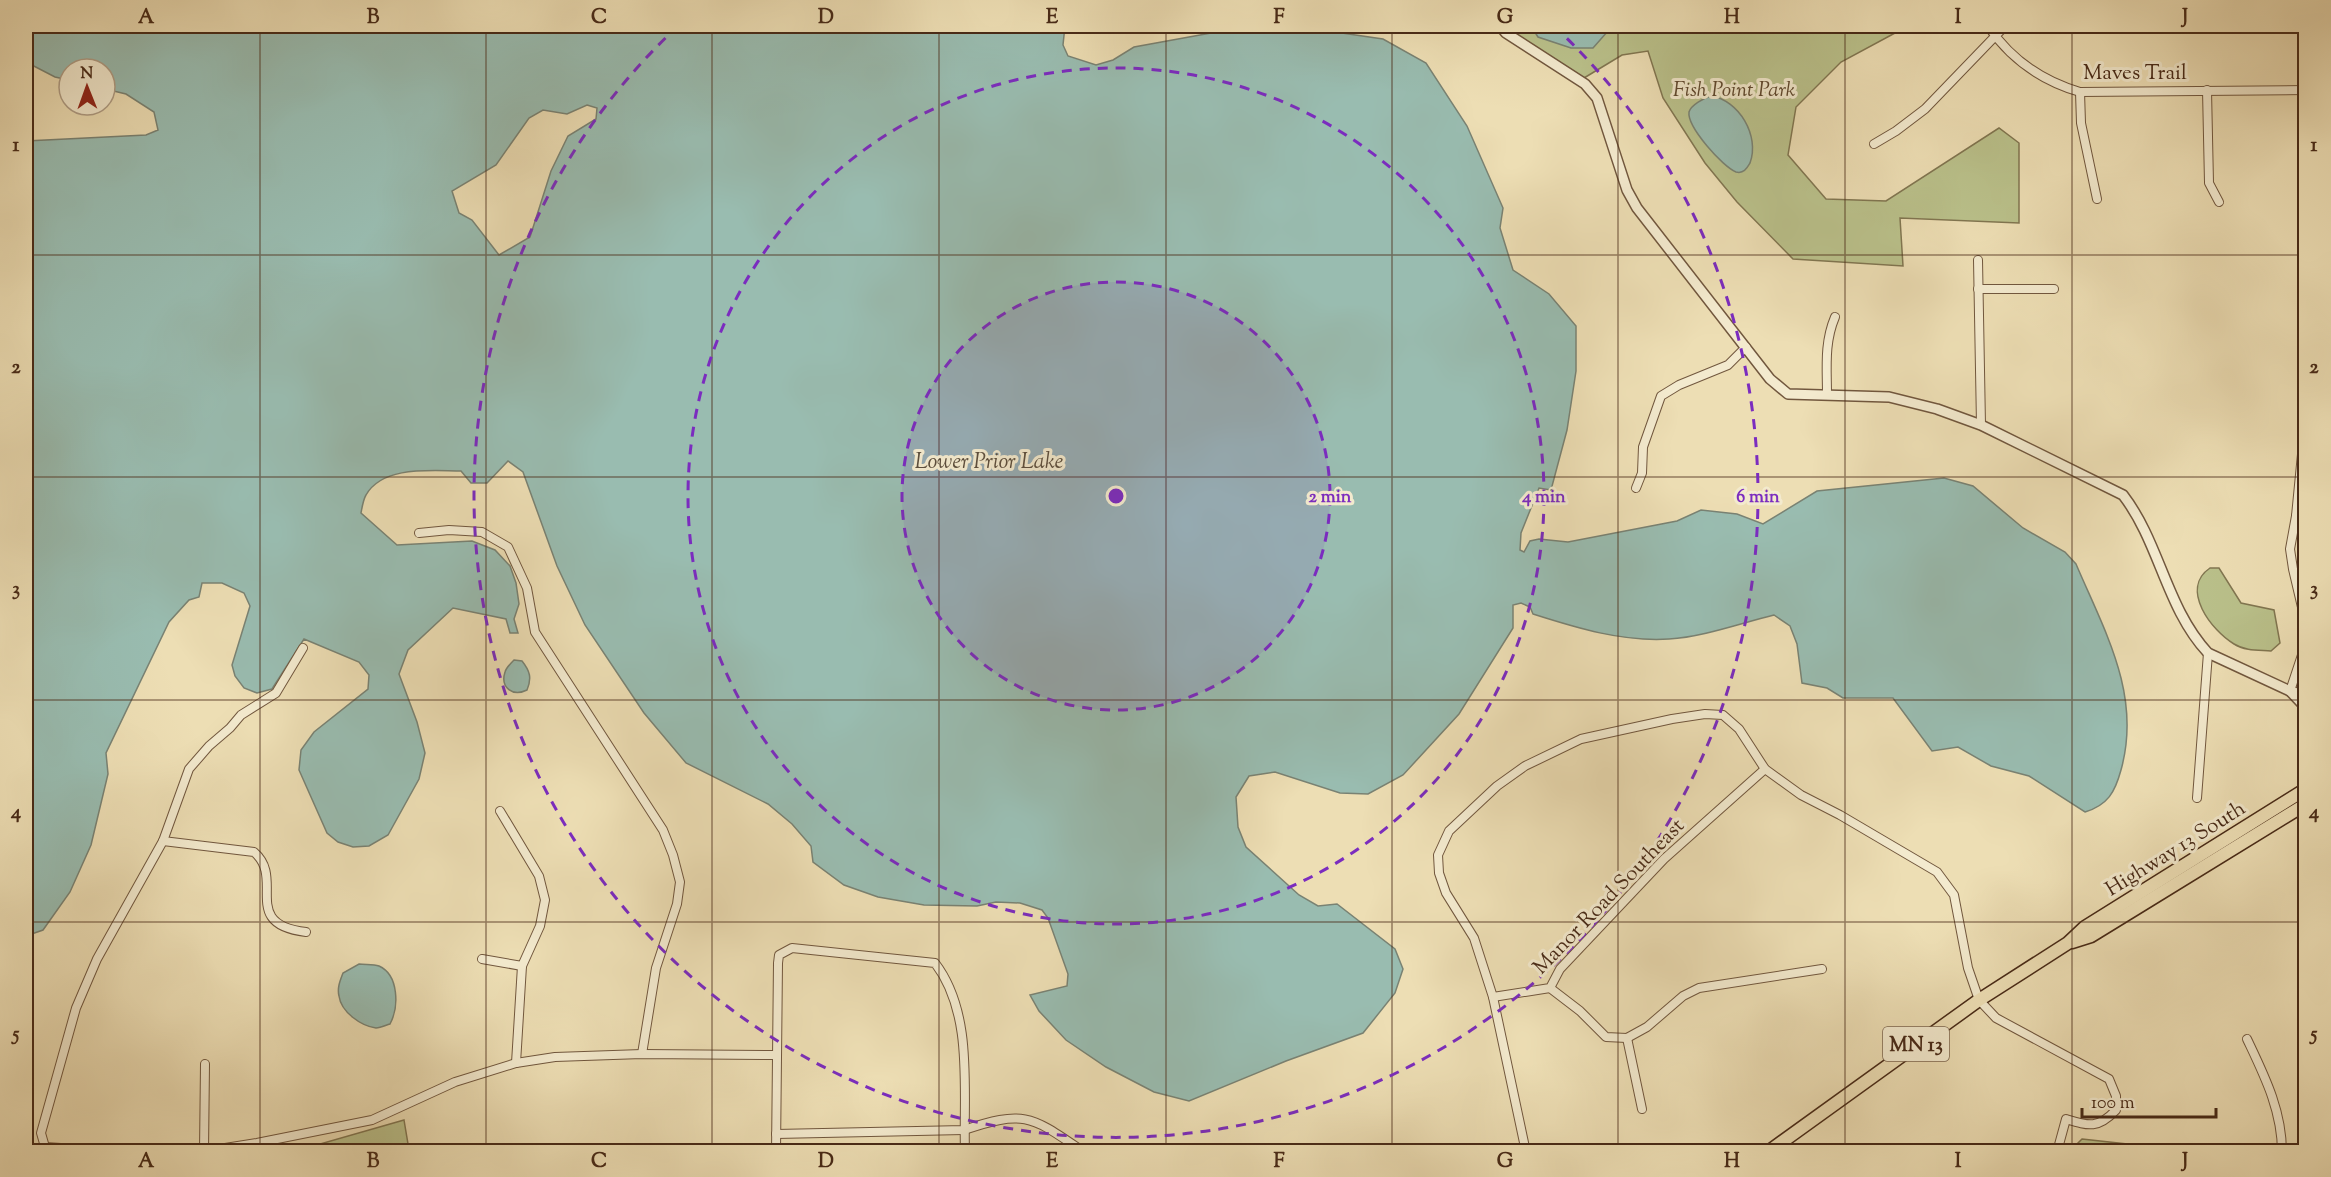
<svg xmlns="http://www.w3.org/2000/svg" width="2331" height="1177" viewBox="0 0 2331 1177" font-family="'Sorts Mill Goudy',serif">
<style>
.green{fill:#bac18b;stroke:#817651;stroke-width:1.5}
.water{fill:#99bcb0;stroke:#798273;stroke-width:1.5;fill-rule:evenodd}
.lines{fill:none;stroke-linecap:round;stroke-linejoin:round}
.minor-casing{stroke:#71573e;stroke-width:10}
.tertiary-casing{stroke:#71573e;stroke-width:12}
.primary-casing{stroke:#482a17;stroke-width:15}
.minor{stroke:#f3eace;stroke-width:8}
.tertiary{stroke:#f3eace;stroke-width:9}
.primary{stroke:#eddeb4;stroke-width:12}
.grid{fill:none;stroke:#482a17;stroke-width:1.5;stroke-opacity:0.55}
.ring{fill:none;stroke:#7b2cbf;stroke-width:3;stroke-dasharray:10 8}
.labels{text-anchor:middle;stroke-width:6;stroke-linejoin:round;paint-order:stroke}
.shield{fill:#f3eace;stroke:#7b644e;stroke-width:1.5}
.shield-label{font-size:20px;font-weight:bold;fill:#482a17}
.street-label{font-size:21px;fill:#482a17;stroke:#f3eace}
.park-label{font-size:21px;font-style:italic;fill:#5f482e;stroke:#f3eace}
.water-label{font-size:22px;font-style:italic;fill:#5c4e3d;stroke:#f3eace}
.centre{fill:#7b2cbf;stroke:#f3eace;stroke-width:3}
.ring-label{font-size:18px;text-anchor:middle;font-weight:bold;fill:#7b2cbf;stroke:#f3eace;stroke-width:6;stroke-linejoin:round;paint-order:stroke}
.neatline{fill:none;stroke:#482a17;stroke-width:2}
.grid-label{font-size:20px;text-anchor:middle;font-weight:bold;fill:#482a17}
</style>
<rect width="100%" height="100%" fill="#eddeb4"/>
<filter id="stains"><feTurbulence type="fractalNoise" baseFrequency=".00333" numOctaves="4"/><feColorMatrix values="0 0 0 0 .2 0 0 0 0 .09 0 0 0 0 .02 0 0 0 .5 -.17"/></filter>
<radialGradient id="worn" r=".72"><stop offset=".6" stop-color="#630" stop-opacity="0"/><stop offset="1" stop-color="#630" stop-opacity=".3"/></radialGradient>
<g class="green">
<polygon points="1507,26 1908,26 1841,62 1796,107 1788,155 1826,199 1886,201 1999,128 2019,143 2019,223 1900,218 1903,266 1793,259 1737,202 1705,163 1663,98 1648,51 1622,55 1584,78 1511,31"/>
<path d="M2210 568H2219L2241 603 2274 610 2280 643 2271 651C2259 650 2245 651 2234 644 2212 631 2179 589 2210 568Z"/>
<polygon points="404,1120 408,1144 398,1151 306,1151 306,1148"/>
<polygon points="2082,1139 2136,1145 2136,1151 2078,1151 2076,1145"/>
</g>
<g class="water">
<path d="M26 26H1065L1063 45 1068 56 1096 65 1113 60 1134 47 1244 27 1328 31 1383 39 1426 63 1467 126 1503 208 1500 228 1513 270 1549 294 1576 326V371L1567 430 1551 490 1539 488 1521 533 1520 550 1524 552 1530 541 1539 539 1568 542 1677 521 1701 510 1737 514 1763 524 1817 491 1944 478 1973 486 2023 528 2065 552 2076 564C2105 632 2142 695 2121 770 2115 792 2108 805 2085 812L2029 776 1991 766 1958 747 1932 751 1893 698H1843L1827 688 1802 683 1797 644 1790 626 1774 615C1741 623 1703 637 1669 639 1622 642 1577 628 1533 614L1530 607 1521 603 1513 605V628L1459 714 1403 775 1368 794 1340 793 1275 772 1249 776 1236 797 1238 827 1246 847 1299 895 1318 906 1337 904 1395 949 1403 969 1395 993 1363 1033 1286 1061 1189 1101 1154 1092 1106 1067 1066 1040 1039 1011 1030 995 1067 986 1068 974 1048 918 1042 910 1020 903 996 902 977 906 924 905 878 897 844 885 813 862 811 846 792 824 768 804 686 763 644 713 585 625 557 566 523 472 508 461 487 483H471L461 471C432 471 383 465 366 495 363 500 362 508 361 513L397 545 472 541 495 550 510 566 516 583 519 604 514 619 518 633H510L506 619 453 608 408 650 399 674 417 722 425 753 419 779 388 835 369 846 353 847 338 842 327 833 299 770 301 750 314 732 368 689 369 675 359 662 304 639 272 689 257 693 244 688 235 676 232 665 250 606 244 593 222 583H202L199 597 189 600 169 622 106 753 108 774 91 845 70 892 43 930 26 936V141L146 135 158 130 154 112 126 94 105 89V69H69V80L55 77 26 62ZM587 105 597 108 596 119 568 136 551 171 530 237 499 255 472 220 459 213 452 191 496 165 529 118 543 110 567 114Z"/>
<polygon points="1531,26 1608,26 1608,31 1593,48 1571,48 1538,37"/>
<path d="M1711 96C1739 100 1760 136 1750 163 1747 168 1744 174 1736 172 1723 167 1687 127 1689 112 1691 105 1704 98 1711 96Z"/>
<path d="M514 660 522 661C530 671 532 678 527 690 513 697 500 688 505 672 506 668 511 663 514 660Z"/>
<path d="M359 964C365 965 373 964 379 966 399 975 399 1007 390 1024 386 1025 381 1028 376 1028 361 1026 341 1012 339 996 337 988 340 981 343 973Z"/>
</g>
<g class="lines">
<g class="minor-casing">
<g id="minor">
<path d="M1988 26C2010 58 2042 81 2080 92L2306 90"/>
<polyline points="2207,90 2209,183 2219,202"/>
<polyline points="2080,92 2081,123 2097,199"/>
<polyline points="1874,144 1896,131 1925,109 2005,26"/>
<polyline points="1978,260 1981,425"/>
<polyline points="1978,289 2054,289"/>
<path d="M1827 395C1827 368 1824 343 1835 317"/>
<polyline points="2306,413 2296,516 2290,549 2293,569 2306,624"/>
<polyline points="1636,488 1642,473 1643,447 1661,396 1679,385 1728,365 1746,347"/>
<polyline points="2296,516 2306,518"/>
<polyline points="419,533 449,530 482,532 508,547 527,588 535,632 663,830 673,855 680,882 677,904 656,968 642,1054"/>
<polyline points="2290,691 2306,643"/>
<polyline points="2197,798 2208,653"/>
<polyline points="500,811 539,876 545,900 540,926 522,966 516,1063"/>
<path d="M163 841 254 852C286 879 239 924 306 932"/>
<polyline points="482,959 522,966"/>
<polyline points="1550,988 1580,1011 1606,1037 1627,1038 1647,1027 1683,996 1699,988 1822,969"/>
<polyline points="1493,997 1550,988 1560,969 1664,859 1765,769"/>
<polyline points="1627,1038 1642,1109"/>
<path d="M2247 1039C2264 1075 2282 1110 2282 1152"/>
<path d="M776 1134 964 1130C1026 1109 1032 1117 1084 1152"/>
<polyline points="45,1147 41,1133 76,1008 97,959 163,841 189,769 209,746 230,728 241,715 276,693 303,648"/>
<polyline points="45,1147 124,1152"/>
<polyline points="204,1151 205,1064"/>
<polyline points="35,1152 45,1147"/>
<polyline points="200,1152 257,1143 372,1120 455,1082 516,1063 555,1057 642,1054 776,1055"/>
<path d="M776 1152 778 963 779 955 792 948 935 963C974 1014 963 1091 965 1152"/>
<path d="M1526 1152 1493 997 1474 938 1446 893 1439 873 1438 855 1449 831 1497 786 1525 766 1581 739 1672 719 1705 714 1723 715 1739 729 1765 769 1801 795 1840 815 1937 872 1954 895 1968 968 1979 1000 1996 1018 2109 1079 2116 1096V1110C2098 1129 2089 1126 2066 1119L2057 1152"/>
</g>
</g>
<g class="tertiary-casing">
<g id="tertiary">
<path d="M1500 26 1506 33 1585 84 1597 98 1627 190 1637 208 1770 379 1788 394 1889 397 1937 409 1981 425 2123 495C2160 543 2166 608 2208 653L2290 691 2306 695"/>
<polyline points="2290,691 2306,708"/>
</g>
</g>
<g class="primary-casing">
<g id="primary">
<polyline points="2072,942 2091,936 2135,909 2306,804"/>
<polyline points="1768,1152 1979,1000 2068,943 2085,927 2306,789"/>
</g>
</g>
<use href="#minor" class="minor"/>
<use href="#tertiary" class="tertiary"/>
<use href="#primary" class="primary"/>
</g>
<path class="grid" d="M260 26V1152M486 26V1152M712 26V1152M939 26V1152M1166 26V1152M1392 26V1152M1618 26V1152M1845 26V1152M2072 26V1152M26 255H2306M26 477H2306M26 700H2306M26 922H2306"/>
<circle cx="1116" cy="496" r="214" fill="#7b2cbf" fill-opacity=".12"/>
<g class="ring">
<circle cx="1116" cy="496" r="214"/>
<circle cx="1116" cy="496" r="428"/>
<path d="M1554 26A642 642 0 1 1 678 26"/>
</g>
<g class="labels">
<rect class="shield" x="1883" y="1027" width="66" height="34" rx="4.5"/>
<g class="shield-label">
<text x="1916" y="1051">MN 13</text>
</g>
<g class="street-label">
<text x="2135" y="79">Maves Trail</text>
<text transform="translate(2175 848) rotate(-32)" y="7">Highway 13 South</text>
<text transform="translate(1608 896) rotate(-46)" y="7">Manor Road Southeast</text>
</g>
<g class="park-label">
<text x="1734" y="96">Fish Point Park</text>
</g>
<g class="water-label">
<text x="989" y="468">Lower Prior Lake</text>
</g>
</g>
<circle cx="1116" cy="496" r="9" class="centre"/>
<g class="ring-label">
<text x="1330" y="502">2 min</text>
<text x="1544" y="502">4 min</text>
<text x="1758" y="502">6 min</text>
</g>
<rect width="2331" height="1177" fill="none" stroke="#eddeb4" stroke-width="66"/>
<g transform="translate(87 87) rotate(359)"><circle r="28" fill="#f3eace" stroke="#af9d85" stroke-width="1.5"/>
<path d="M0-4.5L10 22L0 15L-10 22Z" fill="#8f2418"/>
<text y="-9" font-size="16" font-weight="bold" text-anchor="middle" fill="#482a17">N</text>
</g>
<path d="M2082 1108v9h134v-9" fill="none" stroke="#482a17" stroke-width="3"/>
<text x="2091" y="1108" font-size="18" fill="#482a17" stroke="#f3eace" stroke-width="4.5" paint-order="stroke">100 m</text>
<rect x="33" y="33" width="2265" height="1111" class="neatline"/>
<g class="grid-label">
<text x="146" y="23">A</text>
<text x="373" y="23">B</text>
<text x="599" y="23">C</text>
<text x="826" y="23">D</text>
<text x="1052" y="23">E</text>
<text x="1279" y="23">F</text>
<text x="1505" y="23">G</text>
<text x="1732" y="23">H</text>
<text x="1958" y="23">I</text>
<text x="2185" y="23">J</text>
<text x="16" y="151">1</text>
<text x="2314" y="151">1</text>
<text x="16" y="373">2</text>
<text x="2314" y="373">2</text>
<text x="16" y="595">3</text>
<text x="2314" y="595">3</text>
<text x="16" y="818">4</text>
<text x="2314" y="818">4</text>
<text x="16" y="1040">5</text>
<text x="2314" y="1040">5</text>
<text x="146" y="1167">A</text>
<text x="373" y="1167">B</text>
<text x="599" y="1167">C</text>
<text x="826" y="1167">D</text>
<text x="1052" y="1167">E</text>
<text x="1279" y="1167">F</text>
<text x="1505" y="1167">G</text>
<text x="1732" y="1167">H</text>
<text x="1958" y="1167">I</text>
<text x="2185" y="1167">J</text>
</g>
<rect width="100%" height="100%" filter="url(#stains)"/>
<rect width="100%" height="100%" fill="url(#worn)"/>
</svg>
